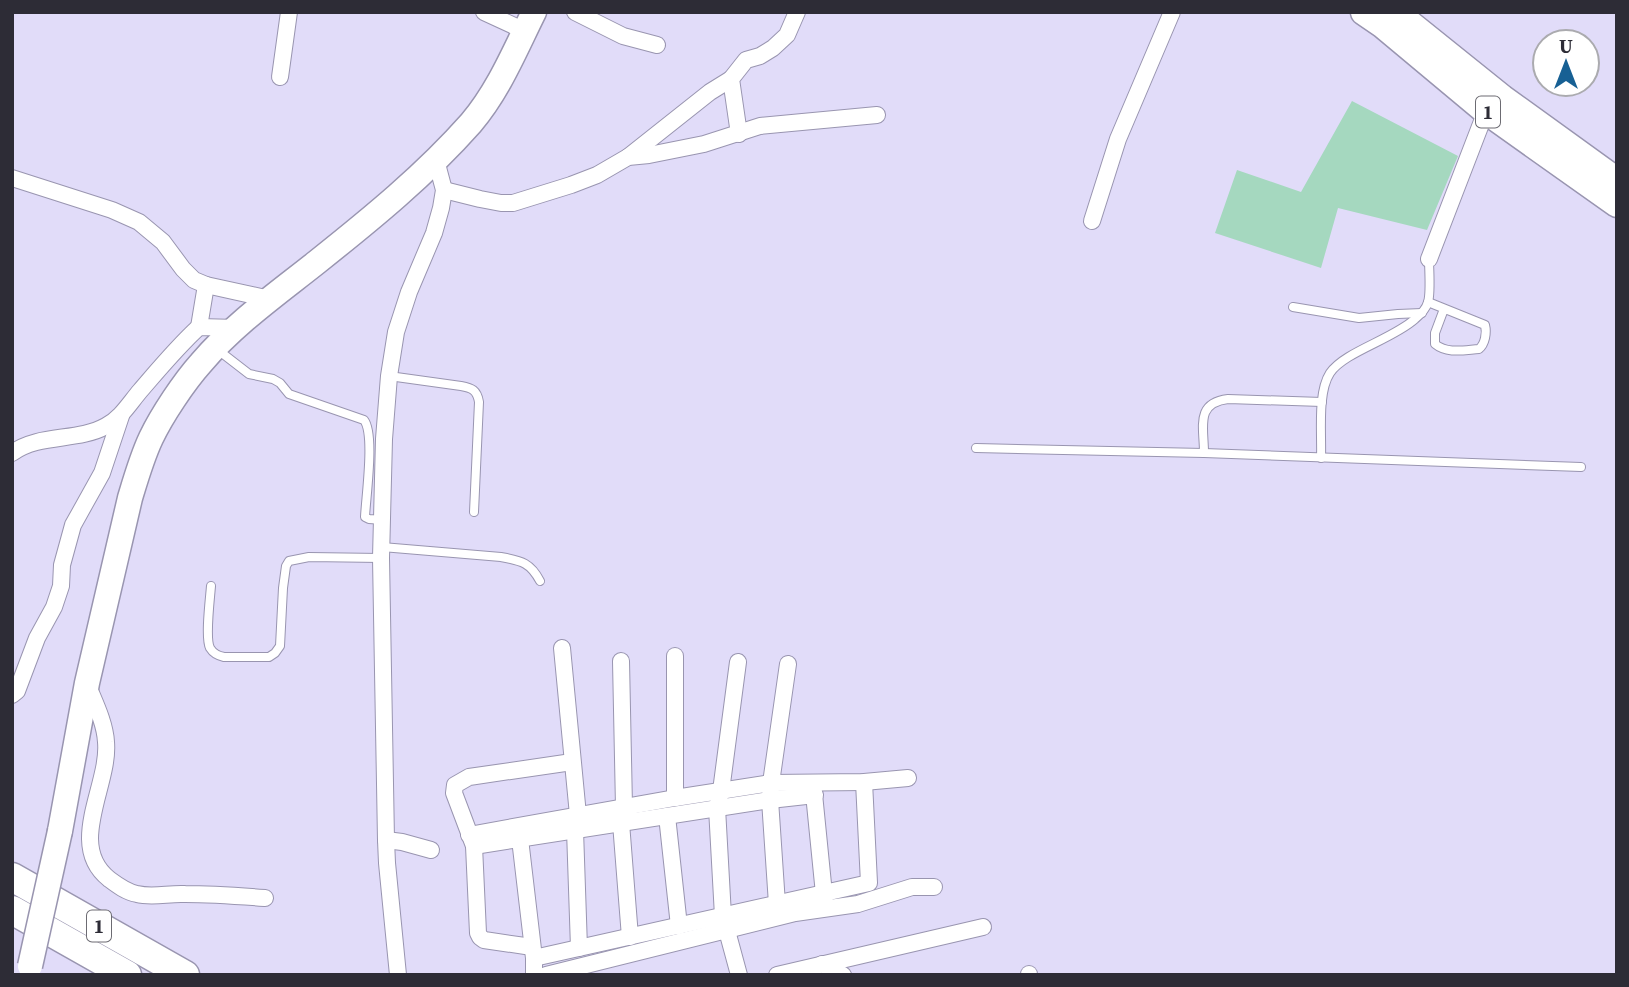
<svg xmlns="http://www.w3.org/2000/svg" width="1629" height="987" viewBox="0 0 1629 987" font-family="'Source Serif 4',serif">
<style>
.green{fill:#a5d8bf}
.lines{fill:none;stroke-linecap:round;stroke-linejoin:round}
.service-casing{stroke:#9995b0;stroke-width:10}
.minor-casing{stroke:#9995b0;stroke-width:18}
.primary-casing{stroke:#9995b0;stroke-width:27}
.trunk-casing{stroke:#9995b0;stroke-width:29}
.motorway-casing{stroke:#9995b0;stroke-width:31}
.service{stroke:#fff;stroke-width:8}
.minor{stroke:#fff;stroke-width:16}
.primary{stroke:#fff;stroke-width:24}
.trunk{stroke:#fff;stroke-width:26}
.motorway{stroke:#fff;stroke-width:28}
.primary-bridge-casing{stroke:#9995b0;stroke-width:27;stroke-linecap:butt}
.primary-bridge{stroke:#fff;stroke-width:24}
.labels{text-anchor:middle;stroke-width:5;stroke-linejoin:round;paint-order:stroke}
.shield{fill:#fff;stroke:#6c6b72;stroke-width:2}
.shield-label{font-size:19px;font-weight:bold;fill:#2d2c36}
</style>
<rect width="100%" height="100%" fill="#e1dcf9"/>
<polygon class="green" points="1352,101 1458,156 1427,230 1338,208 1321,268 1215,233 1237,170 1301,192"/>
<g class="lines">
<g class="service-casing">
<g id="service">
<path d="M1428 302 1485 325C1487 333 1485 344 1479 349 1464 350 1447 354 1435 344V333L1444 309"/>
<polyline points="1293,307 1359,318 1398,314 1422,313"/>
<path d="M218 350 249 374 273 379 280 383 289 394 364 420C375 434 366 496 365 517L369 519 383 520"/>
<path d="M389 376 461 386C472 388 477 390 479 402L474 512"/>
<polyline points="976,448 1204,453 1581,467"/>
<path d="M1204 453C1204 427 1195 403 1228 399L1322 402"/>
<path d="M1321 458C1322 434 1317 393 1330 373 1344 352 1393 339 1415 319 1420 315 1426 309 1428 302 1431 293 1429 270 1429 259"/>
<path d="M382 547 501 557C521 561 530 562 540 581"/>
<path d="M211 586C210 599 205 638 210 648 213 653 219 656 224 657H269L275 653 280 646 283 588 286 566 289 561 309 557 381 558"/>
</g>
</g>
<g class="minor-casing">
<g id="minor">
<polyline points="484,12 525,31"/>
<polyline points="575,12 623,36 657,45"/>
<polyline points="280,77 289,12"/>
<polyline points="739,134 731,79 746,60 760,56 773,48 787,35 797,12"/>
<polyline points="628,157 710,92 731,79"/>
<polyline points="12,178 112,210 139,222 163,242 183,269 194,280 206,285 270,299"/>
<polyline points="444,190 480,199 501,203 513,203 571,185 597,175 628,157 649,155 704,144 760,126 877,115"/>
<polyline points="1092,221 1118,139 1172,12"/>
<polyline points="1429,259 1486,111"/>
<polyline points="199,327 206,285"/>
<path d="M12 453C40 433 77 442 106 426 121 418 129 404 140 391 159 369 178 346 199 327L237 328"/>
<polyline points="562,648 578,815 575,830 579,948"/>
<polyline points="675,656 675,798"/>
<polyline points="621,661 624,807 626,816"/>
<polyline points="738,662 721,791 717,808 723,916 739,975"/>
<path d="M88 686C95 703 105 723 106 742 110 785 66 845 109 879 117 885 126 892 137 894 153 898 169 893 185 894 212 894 239 896 265 898"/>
<polyline points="12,695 17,691 37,638 54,607 61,586 62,565 73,525 102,473 121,416"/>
<polyline points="813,784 825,904"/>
<polyline points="667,816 679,926"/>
<polyline points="621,823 630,937"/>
<polyline points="469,835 675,798 771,783 864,782 908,778"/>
<polyline points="520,839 534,958 534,975"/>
<polyline points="386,840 402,842 431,850"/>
<polyline points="474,846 770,800 815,795"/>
<polyline points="777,904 770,800 771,783 788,664"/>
<polyline points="532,947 484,940 480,937 478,933 474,846 454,793 455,785 469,777 572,762"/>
<polyline points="534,958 869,883 864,782"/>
<polyline points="822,964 843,975"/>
<polyline points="1029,974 1029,975"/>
<polyline points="398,975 387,863 386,840 381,558 384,439 389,376 396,332 409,292 434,233 441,208 444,190 436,160"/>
<polyline points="546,975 795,913 858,904 912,887 934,887"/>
<polyline points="777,975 983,927"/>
</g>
</g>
<g class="primary-casing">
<path id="primary" d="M60 831 87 683 130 498C136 478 142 457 151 438 162 415 184 382 201 363 234 324 278 293 317 262 371 219 425 175 471 123 499 90 515 50 534 12"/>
</g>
<g class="trunk-casing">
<g id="trunk">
<polyline points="1364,12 1383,25 1486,111 1617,204"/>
<polyline points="1395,12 1502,98 1617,181"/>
</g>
</g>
<g class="motorway-casing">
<g id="motorway">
<polyline points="12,877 185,975"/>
<polyline points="12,910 127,975"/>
</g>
</g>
<use href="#service" class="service"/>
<use href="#minor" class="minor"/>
<use href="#primary" class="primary"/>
<use href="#trunk" class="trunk"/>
<use href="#motorway" class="motorway"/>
<g class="primary-bridge-casing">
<polyline id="primary-bridge" points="30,966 60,831"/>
</g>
<use href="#primary-bridge" class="primary-bridge"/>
</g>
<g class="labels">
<g class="shield">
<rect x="1476" y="96.5" width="24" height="31" rx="5"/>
<rect x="87" y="910.5" width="24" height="31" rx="5"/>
</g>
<g class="shield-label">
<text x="1488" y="119">1</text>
<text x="99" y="933">1</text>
</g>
</g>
<rect width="1629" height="987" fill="none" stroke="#2d2c36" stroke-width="28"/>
<g transform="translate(1566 63)"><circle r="33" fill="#ffffff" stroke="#ababaf" stroke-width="2"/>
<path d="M0-5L12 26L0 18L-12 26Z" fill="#176094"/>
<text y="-10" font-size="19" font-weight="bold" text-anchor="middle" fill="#2d2c36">U</text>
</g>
</svg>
